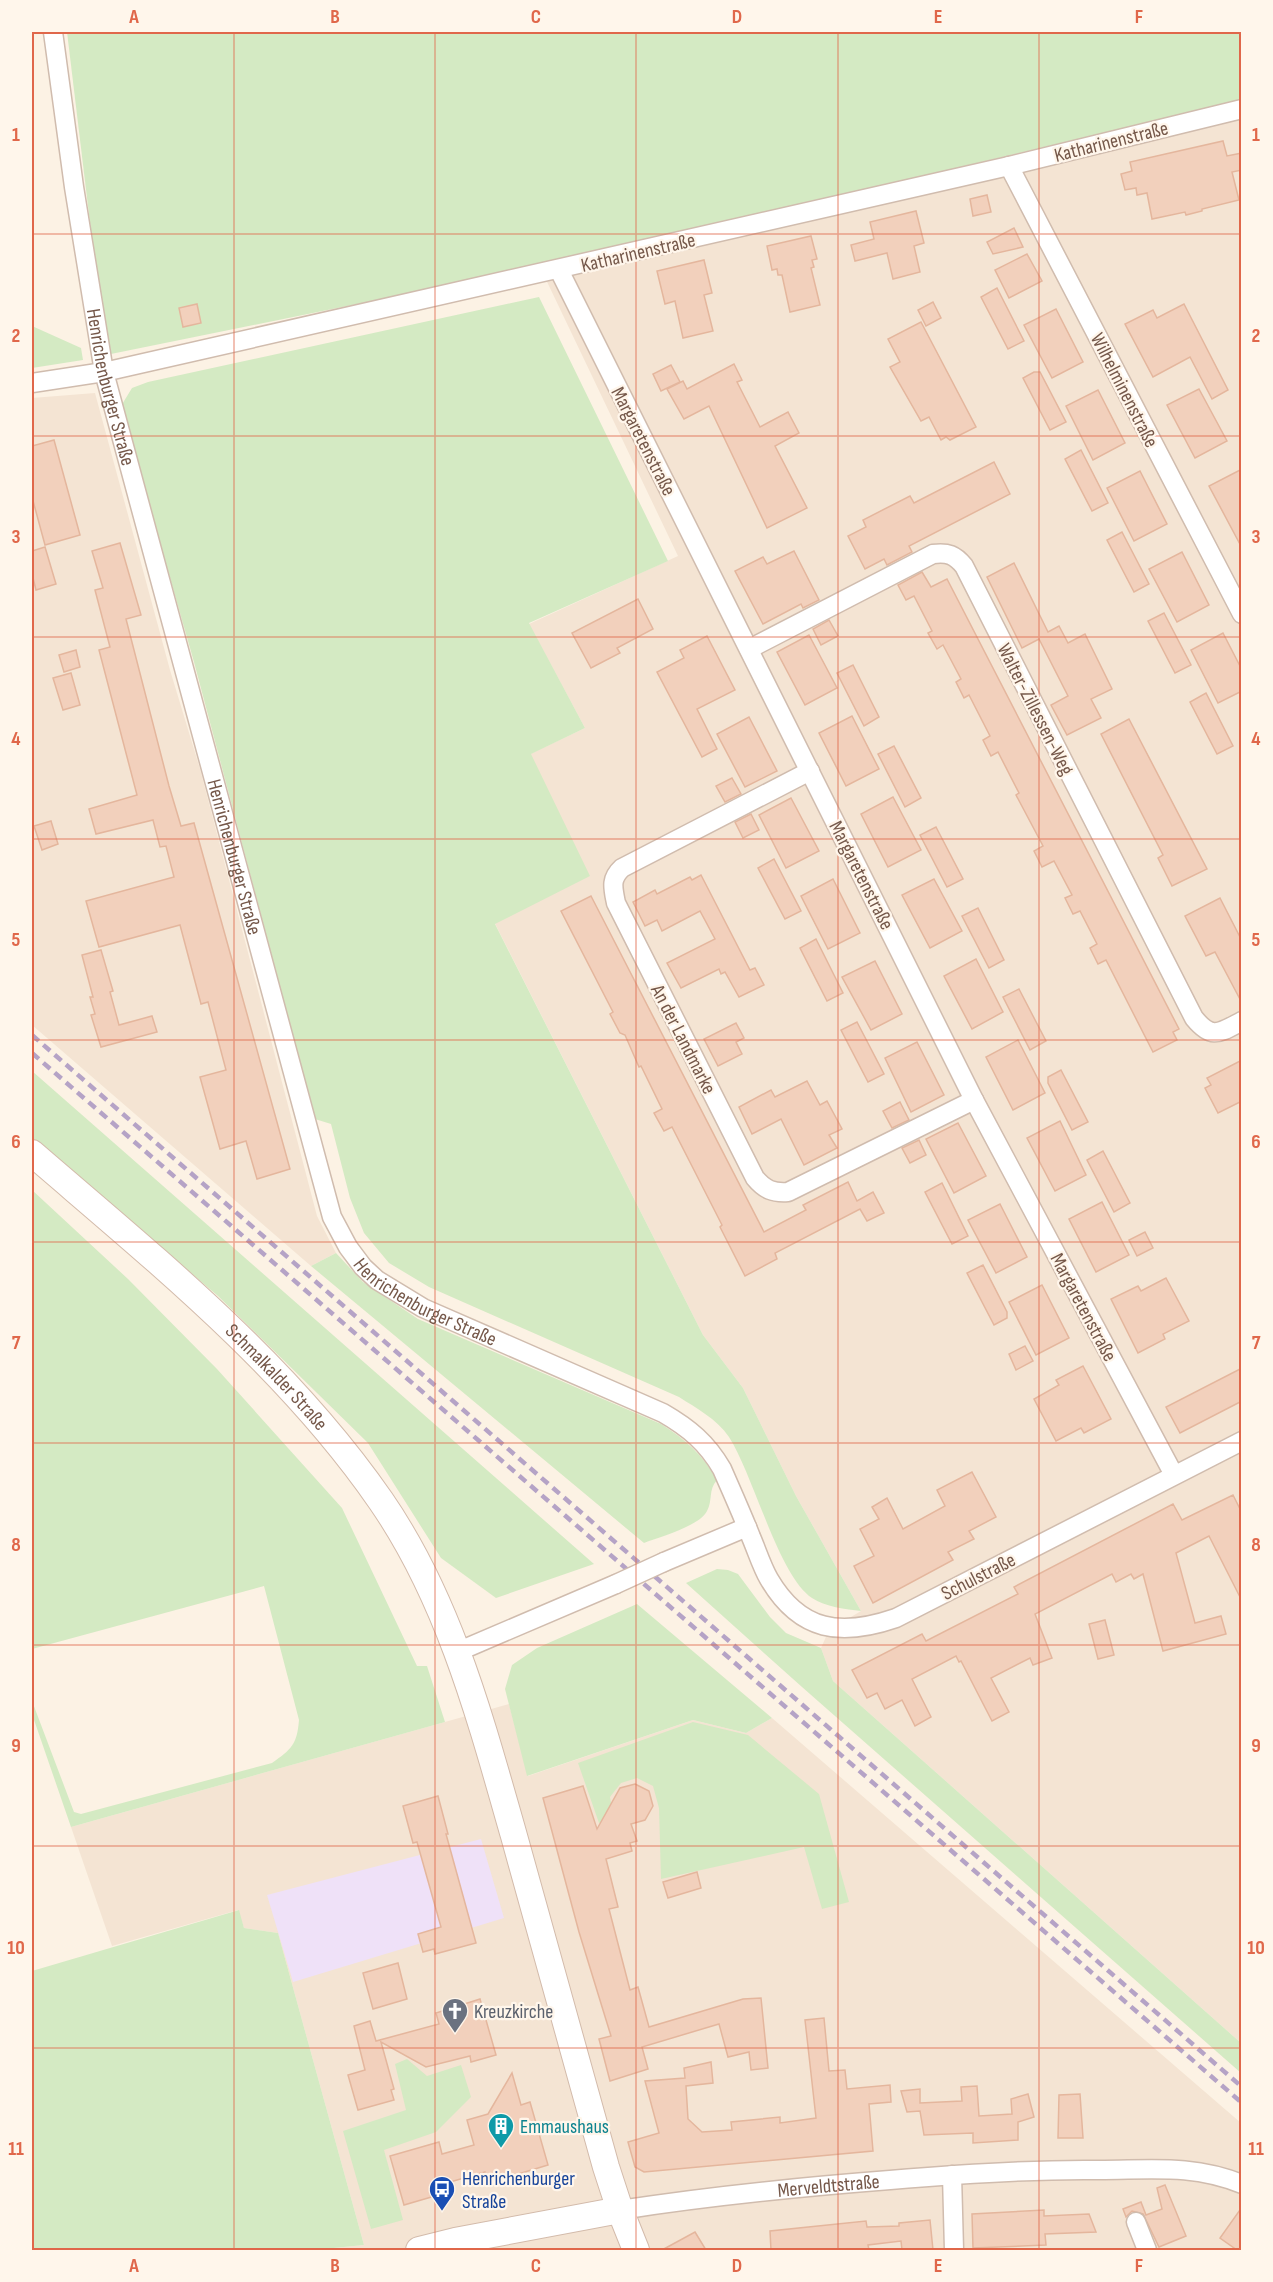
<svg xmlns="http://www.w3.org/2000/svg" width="1273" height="2282" viewBox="0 0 1273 2282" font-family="'Sofia Sans Condensed',sans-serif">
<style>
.residential{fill:#f4e4d3}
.education{fill:#efe1f8}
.green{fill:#d4eac3}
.building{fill:#f2d0bc;stroke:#e4b69d;stroke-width:1.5}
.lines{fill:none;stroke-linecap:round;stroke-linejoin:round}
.street-casing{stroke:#d0bcae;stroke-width:21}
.secondary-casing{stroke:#d3bbab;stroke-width:28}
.street{stroke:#fff;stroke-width:18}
.secondary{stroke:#fff;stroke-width:26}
.rail{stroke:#b5a3c6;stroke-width:4.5;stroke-dasharray:9 6;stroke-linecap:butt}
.street-bridge-casing{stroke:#d0bcae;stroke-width:21;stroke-linecap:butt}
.street-bridge{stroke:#fff;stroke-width:18}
.grid{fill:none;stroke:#e0674a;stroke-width:1.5;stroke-opacity:0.55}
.labels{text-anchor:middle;stroke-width:4.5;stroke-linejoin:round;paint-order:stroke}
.street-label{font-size:20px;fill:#75584a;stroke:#fff6eb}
.worship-label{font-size:20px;fill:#5b616d;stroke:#fff6eb;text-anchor:start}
.culture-label{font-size:20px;fill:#0d838f;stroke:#fff6eb;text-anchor:start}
.transit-label{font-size:20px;fill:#164399;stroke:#fff6eb;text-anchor:start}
.neatline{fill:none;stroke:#e0674a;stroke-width:2}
.grid-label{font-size:20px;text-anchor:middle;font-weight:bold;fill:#e0674a}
</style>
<rect width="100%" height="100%" fill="#fcf2e4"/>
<g class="residential">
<polygon points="1241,101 1241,2043 833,1681 821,1648 829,1630 861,1611 796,1496 743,1388 703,1335 475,884 570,836 530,754 585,728 529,624 678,556 539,265"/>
<polygon points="95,393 170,670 200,769 317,1216 336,1253 311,1266 32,1025 32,398"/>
<polygon points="509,1704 528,1776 693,1720 746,1733 772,1718 1241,2123 1241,2250 314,2250 364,2245 278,1933 244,1928 238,1910 112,1946 71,1827"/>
</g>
<polygon class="education" points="481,1839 504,1918 293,1982 267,1895"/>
<g class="green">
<polygon points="67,32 1241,32 1241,100 558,263 106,355"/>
<path d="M539 297 668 561 529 623 585 728 531 754 590 876 495 924 703 1335 743 1388 796 1496 861 1611C846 1609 825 1607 812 1598 778 1575 754 1476 729 1437 717 1419 696 1408 679 1397L429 1287 389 1263 364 1233 350 1198 331 1124 315 1119 194 662 121 406 132 388 148 382Z"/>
<polygon points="32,326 81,348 83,360 32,368"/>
<polygon points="32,1071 594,1564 496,1598 441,1558 368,1443 218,1296 32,1138"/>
<path d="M32 1190 128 1279 217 1369 342 1508 417 1666H427L445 1722 71 1827 32 1714V1701L74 1812 81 1814 272 1763C292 1749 297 1744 299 1720L264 1586 32 1649Z"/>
<path d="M336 1253 363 1282 418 1319 661 1424C685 1439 703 1455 717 1480 708 1490 713 1500 707 1511 700 1526 659 1537 644 1543L311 1266Z"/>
<polygon points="717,1569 728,1570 738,1574 770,1617 786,1633 821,1648 833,1681 1241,2043 1241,2073 802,1687 686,1583"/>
<polygon points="637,1604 772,1718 746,1733 693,1720 527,1776 505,1689 512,1665 537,1648"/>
<polygon points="693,1722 748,1735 819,1794 849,1902 822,1909 804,1847 661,1879 659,1808 653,1786 637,1778 621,1783 610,1797 614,1821 599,1823 578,1763"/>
<polygon points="239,1910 244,1928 278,1933 364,2245 314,2250 32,2250 32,1971"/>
<polygon points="407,2059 427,2076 461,2065 471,2097 436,2132 384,2150 403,2220 371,2229 343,2131 406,2110 395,2064"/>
</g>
<g class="building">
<polygon points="1223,141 1227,156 1242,153 1242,170 1232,172 1239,200 1202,209 1202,211 1186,215 1185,212 1152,219 1147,193 1137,195 1136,188 1125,190 1121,174 1132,171 1130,162"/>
<polygon points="987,195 991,212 973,216 970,199"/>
<polygon points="916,211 924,243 914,246 920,272 893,279 887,253 855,261 851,245 874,239 870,222"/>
<polygon points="1014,228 1023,247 993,254 987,242"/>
<polygon points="811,236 817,259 812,260 814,267 811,268 820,305 790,312 782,275 778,275 777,269 772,270 767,246"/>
<polygon points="1027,254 1042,281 1009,298 995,270"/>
<polygon points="704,260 712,293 704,295 713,331 683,338 675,301 665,304 657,271"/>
<polygon points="997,288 1024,341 1008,349 981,297"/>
<polygon points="933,302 941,318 926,326 918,310"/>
<polygon points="197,304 201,323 183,327 179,308"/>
<polygon points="1184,304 1228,390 1212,399 1190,357 1153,377 1125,324 1153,310 1157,318"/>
<polygon points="1056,309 1083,362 1052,378 1024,325"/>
<polygon points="921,322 976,427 950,440 946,437 941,440 929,417 921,421 890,367 900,362 888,339"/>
<polygon points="734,364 742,380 737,382 760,427 788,412 799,433 775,446 807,508 767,528 709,406 684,419 667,389 683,381 687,389"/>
<polygon points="671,365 680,382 661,391 653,374"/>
<polygon points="1034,372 1040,372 1066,422 1050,430 1023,378"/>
<polygon points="1199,389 1227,441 1195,458 1167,405"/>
<polygon points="1098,390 1125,443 1093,460 1066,406"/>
<polygon points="54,440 80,535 45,545 32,497 32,446"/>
<polygon points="1081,450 1108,503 1092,511 1065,459"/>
<polygon points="994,462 1010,494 909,546 912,552 887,565 884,559 865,569 848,536 866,527 863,520 910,496 914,503"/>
<polygon points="1242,469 1242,548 1209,486"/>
<polygon points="1140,471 1167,524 1134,541 1107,488"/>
<polygon points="1122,532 1149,584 1134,592 1107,540"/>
<polygon points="120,543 141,615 126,619 169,786 181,826 194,823 290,1169 257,1179 246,1141 220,1149 200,1077 226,1070 208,1002 201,1004 180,925 99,947 86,901 174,877 166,846 160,847 153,820 96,834 89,809 137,795 99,650 110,647 95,590 103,588 92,551"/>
<polygon points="45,547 56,584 36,590 32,574 32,551"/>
<polygon points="794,551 819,600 803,608 801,604 763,624 735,571 763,557 767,564"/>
<polygon points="1182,552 1209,605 1177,622 1149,569"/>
<polygon points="1014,563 1048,632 1059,626 1068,643 1085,634 1112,689 1091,699 1101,718 1067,735 1051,705 1068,696 1039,639 1022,648 987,577"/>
<polygon points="922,572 931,587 947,579 1179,1029 1173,1032 1177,1040 1153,1052 1106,960 1098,964 1090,948 1097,944 1080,911 1073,914 1065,898 1072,895 1054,861 1042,867 1034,851 1043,846 1016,795 1019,793 998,752 991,756 983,740 990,736 969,695 964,698 956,682 961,679 943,645 937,649 928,633 932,631 914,596 906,600 898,585"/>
<polygon points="638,599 653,629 617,648 620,653 591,668 572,633"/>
<polygon points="1164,613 1191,665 1175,673 1148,621"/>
<polygon points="829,620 838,636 821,645 813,629"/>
<polygon points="1223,633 1242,670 1242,691 1218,703 1191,650"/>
<polygon points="809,635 837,688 805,705 777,652"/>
<polygon points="707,636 735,690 697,709 717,749 702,757 657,672 684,658 680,650"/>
<polygon points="76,650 80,667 64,672 59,655"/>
<polygon points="853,665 879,717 864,726 837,673"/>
<polygon points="71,673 80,705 63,710 53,678"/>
<polygon points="1206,693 1233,746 1217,754 1190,702"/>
<polygon points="852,716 879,769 846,786 819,733"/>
<polygon points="749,717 777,771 745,787 717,734"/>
<polygon points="1129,719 1207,869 1172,886 1158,858 1163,855 1101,734"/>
<polygon points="894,746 921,798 905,807 878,754"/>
<polygon points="732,778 741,794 725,802 716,786"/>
<polygon points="893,797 921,850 888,867 861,814"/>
<polygon points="791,798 819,851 786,868 759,815"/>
<polygon points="751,814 759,830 743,838 735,822"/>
<polygon points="51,821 58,844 42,850 34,826"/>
<polygon points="936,827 963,879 947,887 920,835"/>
<polygon points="774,859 801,911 785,919 758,868"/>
<polygon points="701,875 750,970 755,968 764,985 739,997 725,972 721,974 719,969 681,988 667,963 715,939 700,911 662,931 657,920 645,926 633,902 655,890 657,894 690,877 692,880"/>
<polygon points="833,879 860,933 828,949 801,896"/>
<polygon points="934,879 962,931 930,948 902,895"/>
<polygon points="591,896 764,1232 806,1210 803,1205 848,1182 857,1201 873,1192 884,1213 867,1221 860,1209 775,1253 777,1259 745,1276 720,1227 722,1225 672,1127 664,1131 654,1113 662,1109 641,1066 639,1067 625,1035 620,1033 610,1014 613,1012 561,911"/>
<polygon points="1220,898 1242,941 1242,1003 1215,952 1206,956 1185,916"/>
<polygon points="978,908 1004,960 989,968 962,916"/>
<polygon points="816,939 843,993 827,1001 800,948"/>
<polygon points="101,950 113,991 110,992 119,1025 152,1016 157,1032 101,1047 91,1015 95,1014 90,997 93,997 82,955"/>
<polygon points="976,959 1003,1012 972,1029 944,976"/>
<polygon points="875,961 902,1014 871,1030 842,977"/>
<polygon points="1019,989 1046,1041 1030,1050 1003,997"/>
<polygon points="857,1022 884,1074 868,1082 841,1030"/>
<polygon points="736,1023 744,1038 736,1042 742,1054 718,1066 704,1039"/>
<polygon points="1018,1040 1045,1093 1013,1110 986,1057"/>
<polygon points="917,1042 944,1095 911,1112 885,1058"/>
<polygon points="1242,1060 1242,1101 1218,1113 1205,1088 1211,1085 1207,1078"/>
<polygon points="1061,1070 1088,1122 1072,1130 1048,1083 1048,1077"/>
<polygon points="807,1081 820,1105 827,1101 842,1129 829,1135 837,1148 804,1165 781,1119 752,1134 739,1107 771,1090 775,1097"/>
<polygon points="900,1102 909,1120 892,1128 883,1111"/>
<polygon points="1060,1121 1086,1175 1055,1191 1027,1138"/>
<polygon points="958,1123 986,1176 954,1193 926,1139"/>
<polygon points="919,1140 926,1155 910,1163 902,1148"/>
<polygon points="1103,1151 1130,1203 1114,1212 1087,1160"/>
<polygon points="942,1183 968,1236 952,1244 925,1192"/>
<polygon points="1102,1202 1129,1255 1096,1272 1069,1219"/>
<polygon points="1000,1204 1027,1257 996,1273 968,1220"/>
<polygon points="1145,1232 1153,1248 1137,1256 1129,1240"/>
<polygon points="983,1265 1007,1312 1007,1318 994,1325 967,1273"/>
<polygon points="1166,1278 1189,1321 1163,1334 1165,1339 1138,1353 1111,1299 1138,1286 1141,1291"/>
<polygon points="1042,1285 1069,1338 1036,1355 1009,1302"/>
<polygon points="1025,1346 1033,1361 1016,1370 1009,1354"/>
<polygon points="1083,1366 1111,1419 1084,1433 1081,1428 1056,1441 1034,1399 1059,1385 1056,1380"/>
<polygon points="1242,1368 1242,1401 1180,1433 1166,1407"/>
<polygon points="972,1472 996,1517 969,1531 974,1539 948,1552 953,1560 873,1603 854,1566 874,1556 860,1529 879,1519 872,1507 887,1498 903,1529 945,1506 937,1490"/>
<polygon points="1233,1495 1242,1513 1242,1601 1209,1536 1176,1553 1195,1623 1221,1616 1226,1634 1163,1651 1143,1574 1134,1579 1131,1574 1116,1582 1112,1574 1035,1614 1052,1658 1033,1665 1030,1658 991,1678 1009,1712 992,1721 961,1661 959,1662 956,1656 912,1679 931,1717 915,1726 902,1700 885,1709 877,1693 867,1698 852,1670 922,1634 926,1641 1018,1594 1014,1587 1173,1504 1182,1520"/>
<polygon points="1105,1620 1114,1655 1098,1659 1089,1624"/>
<polygon points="635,1784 649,1791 653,1806 645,1820 631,1824 637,1841 630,1843 632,1851 606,1859 618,1907 609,1909 630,1990 638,1987 649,2027 743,1999 761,1998 768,2068 751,2070 749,2052 728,2057 719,2024 642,2047 648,2069 610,2081 599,2039 611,2036 579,1932 543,1798 583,1786 597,1829 620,1788"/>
<polygon points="438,1796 448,1834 446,1834 476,1943 435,1954 434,1949 423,1952 418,1934 441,1927 417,1842 413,1843 403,1806"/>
<polygon points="697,1872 701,1888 668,1898 663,1882"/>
<polygon points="398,1963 407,1999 373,2009 363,1973"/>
<polygon points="480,1999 496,2055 471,2062 470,2056 426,2067 381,2042 394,2089 391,2090 394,2100 358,2110 348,2075 365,2070 354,2026 370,2021 376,2041 439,2024 436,2013"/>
<polygon points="824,2018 829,2071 845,2070 847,2089 890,2085 891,2102 869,2104 873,2151 644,2172 635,2167 628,2142 659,2133 645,2081 685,2078 684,2068 711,2062 713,2083 686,2086 688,2119 702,2132 732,2130 731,2122 780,2117 780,2123 816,2118 805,2020"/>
<polygon points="512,2073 521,2105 530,2102 548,2165 505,2178 504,2174 488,2179 485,2172 450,2182 452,2191 404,2205 390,2156 439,2142 442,2154 474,2145 467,2120 488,2114"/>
<polygon points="977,2086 979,2116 1012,2114 1011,2099 1028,2094 1034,2117 1018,2122 1018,2140 973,2143 973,2133 924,2135 920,2111 907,2112 901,2091 920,2089 920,2103 962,2101 961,2087"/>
<polygon points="1080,2094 1083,2138 1058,2138 1059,2095"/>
<polygon points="1165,2185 1186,2236 1159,2247 1143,2214 1132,2211 1126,2217 1123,2209 1141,2202 1146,2215 1162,2209 1157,2188"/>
<polygon points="1242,2207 1242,2250 1237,2250 1220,2238"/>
<polygon points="1044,2210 1044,2216 1089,2214 1096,2232 1045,2234 1046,2245 973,2248 972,2214"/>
<polygon points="930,2220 933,2250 902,2250 901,2241 868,2245 869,2250 771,2250 770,2231 866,2221 867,2227 899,2226 899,2223"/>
<polygon points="695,2232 706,2250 662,2250"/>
</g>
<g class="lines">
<g class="street-casing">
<g id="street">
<path id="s1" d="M53 32 74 187 104 372 332 1217 348 1247 363 1267 377 1280 423 1308 663 1413C689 1428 707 1443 722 1469 732 1492 742 1514 751 1537 757 1551 762 1567 769 1579 800 1632 841 1637 896 1618L1242 1441"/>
<polyline points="1009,166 1242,614"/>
<polyline points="559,270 974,1100 1174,1475"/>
<polyline points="32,383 104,372 1009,166 1242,109"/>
<path d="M749 649 933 554C948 552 955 555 964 566L1194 1018C1212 1040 1219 1033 1242 1021"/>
<path d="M810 771 622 868C610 879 613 888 616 903L755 1178C765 1190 773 1193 788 1192L974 1100"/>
<polyline points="664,1562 747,1527"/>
<polyline points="457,1652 616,1584"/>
<polyline points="952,2175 954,2250"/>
<path id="s2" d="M620 2210C710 2196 800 2187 890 2180 960 2174 1029 2169 1099 2170 1151 2170 1192 2164 1242 2184"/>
<polyline points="1136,2222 1147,2250"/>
</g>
</g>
<g class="secondary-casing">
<g id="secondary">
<path id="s3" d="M32 1153C156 1260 287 1365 381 1501 450 1601 481 1721 514 1836 545 1946 575 2057 606 2167L620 2210 636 2250"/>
<polyline points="419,2250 455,2241 620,2210"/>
</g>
</g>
<use href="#street" class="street"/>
<use href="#secondary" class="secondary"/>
<g class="rail">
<polyline points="32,1035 1242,2087"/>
<polyline points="32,1053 1242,2103"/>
</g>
<g class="street-bridge-casing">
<polyline id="street-bridge" points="616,1584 664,1562"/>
</g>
<use href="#street-bridge" class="street-bridge"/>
</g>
<path class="grid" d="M234 32V2250M435 32V2250M636 32V2250M838 32V2250M1039 32V2250M32 234H1242M32 436H1242M32 637H1242M32 839H1242M32 1040H1242M32 1242H1242M32 1443H1242M32 1645H1242M32 1846H1242M32 2048H1242"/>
<defs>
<g id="church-pin" transform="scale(1.35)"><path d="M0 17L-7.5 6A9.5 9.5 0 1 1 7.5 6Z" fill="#6b7280" stroke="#fff6eb"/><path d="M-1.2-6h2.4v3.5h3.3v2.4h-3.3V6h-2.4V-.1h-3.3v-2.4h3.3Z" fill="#fff"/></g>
<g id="building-pin" transform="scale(1.35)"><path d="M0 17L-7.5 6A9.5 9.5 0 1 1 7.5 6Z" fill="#0f9aa8" stroke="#fff6eb"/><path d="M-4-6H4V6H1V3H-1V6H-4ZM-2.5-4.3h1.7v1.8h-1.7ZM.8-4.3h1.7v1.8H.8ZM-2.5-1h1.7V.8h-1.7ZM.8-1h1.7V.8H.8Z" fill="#fff"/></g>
<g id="bus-pin" transform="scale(1.35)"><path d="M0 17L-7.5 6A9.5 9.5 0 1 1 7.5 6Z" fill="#1a4fb4" stroke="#fff6eb"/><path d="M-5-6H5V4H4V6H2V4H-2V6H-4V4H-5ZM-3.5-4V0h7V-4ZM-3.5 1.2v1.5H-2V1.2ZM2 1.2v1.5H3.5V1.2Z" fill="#fff"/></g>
</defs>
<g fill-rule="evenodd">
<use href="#church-pin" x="455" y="2011"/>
<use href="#building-pin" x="501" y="2126"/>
<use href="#bus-pin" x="442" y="2189"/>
</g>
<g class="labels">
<g class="street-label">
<text transform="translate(1111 141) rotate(-14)" y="7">Katharinenstraße</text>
<text transform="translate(638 252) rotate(-13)" y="7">Katharinenstraße</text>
<text dy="7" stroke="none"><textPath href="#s1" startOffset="360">Henrichenburger Straße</textPath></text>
<text transform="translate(1125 390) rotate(63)" y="7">Wilhelminenstraße</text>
<text transform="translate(644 441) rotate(63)" y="7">Margaretenstraße</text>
<text transform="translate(1036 709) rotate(63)" y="7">Walter-Zillessen-Weg</text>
<text dy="7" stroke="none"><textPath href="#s1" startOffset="846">Henrichenburger Straße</textPath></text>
<text transform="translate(862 875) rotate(63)" y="7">Margaretenstraße</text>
<text transform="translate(684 1039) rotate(63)" y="7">An der Landmarke</text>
<text dy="7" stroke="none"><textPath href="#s1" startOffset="1350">Henrichenburger Straße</textPath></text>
<text transform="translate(1084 1307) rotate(62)" y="7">Margaretenstraße</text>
<text dy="7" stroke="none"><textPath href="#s3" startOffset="332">Schmalkalder Straße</textPath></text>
<text transform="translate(978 1576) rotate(-27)" y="7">Schulstraße</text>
<text dy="7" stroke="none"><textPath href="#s2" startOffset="210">Merveldtstraße</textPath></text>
</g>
<g class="worship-label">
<text x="474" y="2018">Kreuzkirche</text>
</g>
<g class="culture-label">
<text x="520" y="2133">Emmaushaus</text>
</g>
<g class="transit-label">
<text x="462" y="2185">Henrichenburger<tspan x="462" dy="23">Straße</tspan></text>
</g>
</g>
<rect width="1273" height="2282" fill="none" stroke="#fff6eb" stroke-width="66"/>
<rect x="33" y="33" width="1207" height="2216" class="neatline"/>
<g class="grid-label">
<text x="134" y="23">A</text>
<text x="335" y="23">B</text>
<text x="536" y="23">C</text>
<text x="737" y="23">D</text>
<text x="938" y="23">E</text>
<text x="1139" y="23">F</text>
<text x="16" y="141">1</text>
<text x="1256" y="141">1</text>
<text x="16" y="342">2</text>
<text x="1256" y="342">2</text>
<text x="16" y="543">3</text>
<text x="1256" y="543">3</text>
<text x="16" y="745">4</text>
<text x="1256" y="745">4</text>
<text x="16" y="946">5</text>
<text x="1256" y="946">5</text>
<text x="16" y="1148">6</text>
<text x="1256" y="1148">6</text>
<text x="16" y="1349">7</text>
<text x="1256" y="1349">7</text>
<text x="16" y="1551">8</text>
<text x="1256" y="1551">8</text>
<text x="16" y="1752">9</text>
<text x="1256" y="1752">9</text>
<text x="16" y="1954">10</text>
<text x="1256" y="1954">10</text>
<text x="16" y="2155">11</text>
<text x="1256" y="2155">11</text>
<text x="134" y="2272">A</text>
<text x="335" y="2272">B</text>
<text x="536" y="2272">C</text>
<text x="737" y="2272">D</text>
<text x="938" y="2272">E</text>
<text x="1139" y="2272">F</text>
</g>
</svg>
